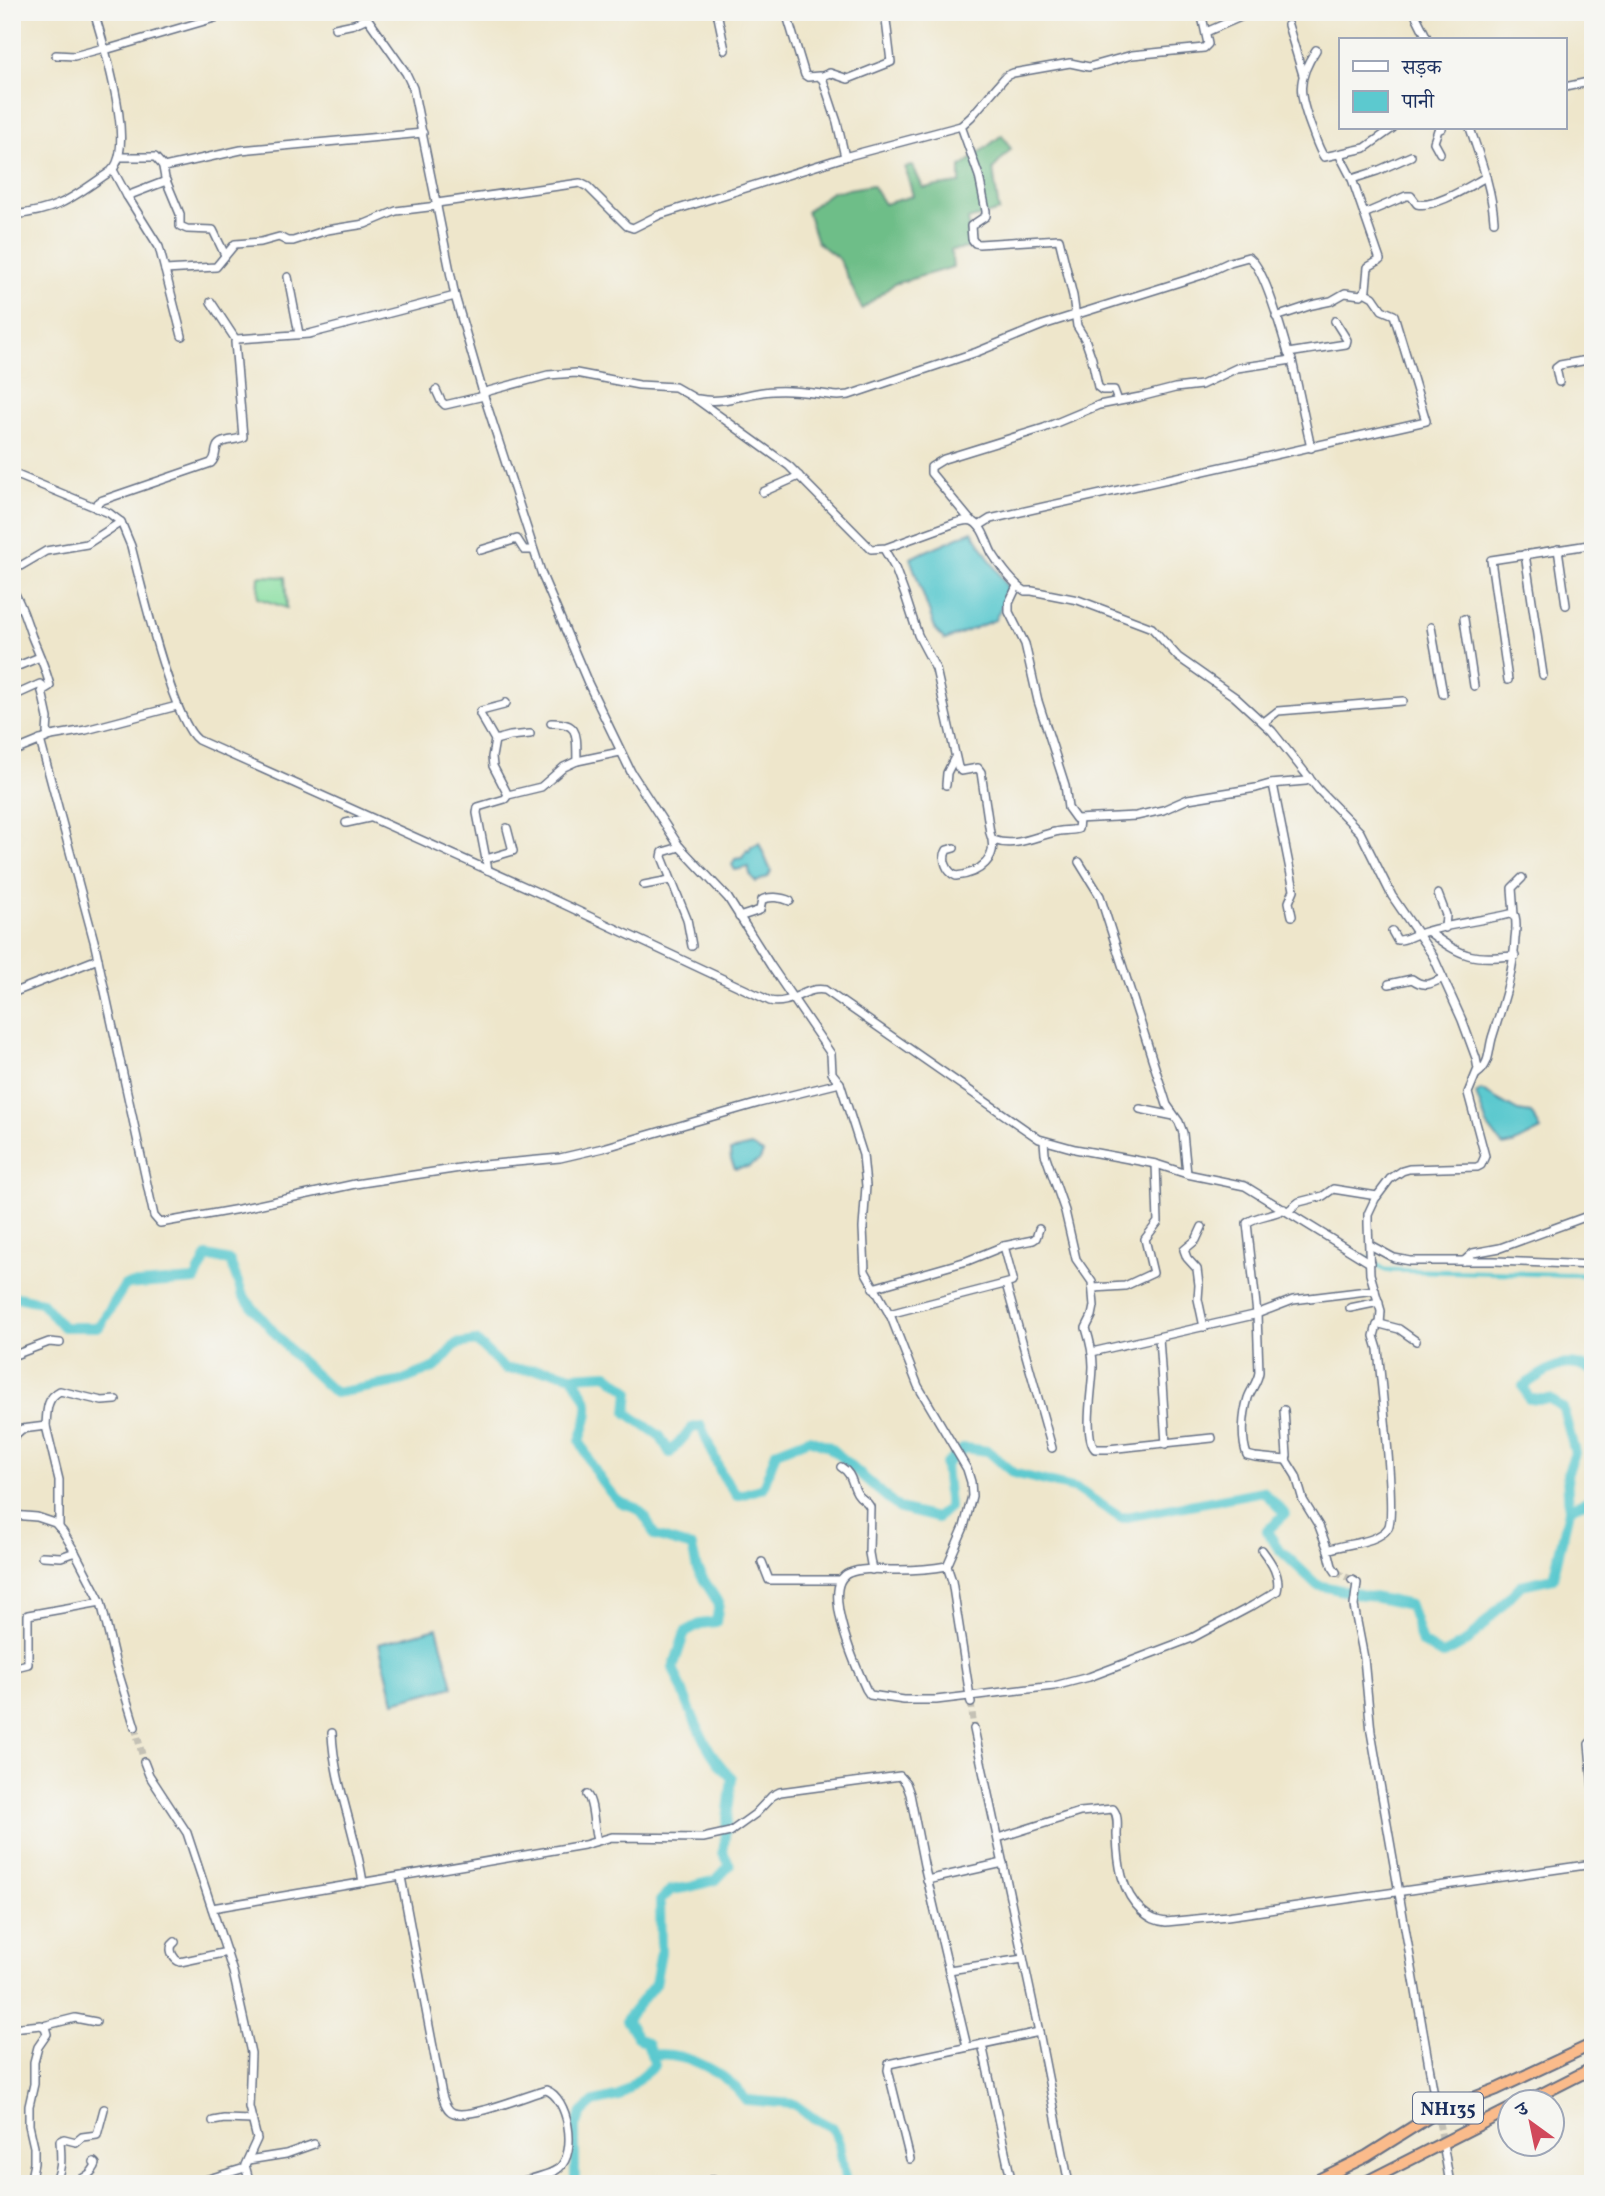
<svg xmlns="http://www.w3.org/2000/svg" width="1605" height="2196" viewBox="0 0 1605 2196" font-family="Vollkorn,'Noto Serif Devanagari',serif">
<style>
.green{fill:#89dfa2;stroke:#528780;stroke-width:2}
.forest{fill:#6ebe88;stroke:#447673;stroke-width:2}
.water{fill:#5cc9cf;stroke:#3c7c96;stroke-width:2}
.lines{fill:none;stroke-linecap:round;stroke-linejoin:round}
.canal{stroke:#5cc9cf;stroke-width:5}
.river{stroke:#5cc9cf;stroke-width:10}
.minor-tunnel{stroke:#c4c1b5;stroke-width:7;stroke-dasharray:7 3.5;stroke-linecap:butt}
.minor-casing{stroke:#656f84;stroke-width:10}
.highway-casing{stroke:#656f84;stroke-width:14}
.minor{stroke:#fff;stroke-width:7}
.highway{stroke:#fabb8b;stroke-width:10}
.labels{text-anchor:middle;stroke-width:5;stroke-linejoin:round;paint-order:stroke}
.shield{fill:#f6f6f2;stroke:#5d6b8a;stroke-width:2}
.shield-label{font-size:19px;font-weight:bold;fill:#1b2f5e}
</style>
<rect width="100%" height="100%" fill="#f6f6f2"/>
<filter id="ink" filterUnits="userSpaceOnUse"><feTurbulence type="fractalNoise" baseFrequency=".0143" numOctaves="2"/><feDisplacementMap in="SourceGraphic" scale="14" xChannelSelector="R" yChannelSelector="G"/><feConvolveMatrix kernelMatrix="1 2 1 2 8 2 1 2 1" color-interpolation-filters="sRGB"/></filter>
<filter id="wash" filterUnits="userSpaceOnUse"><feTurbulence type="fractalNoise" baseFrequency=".00686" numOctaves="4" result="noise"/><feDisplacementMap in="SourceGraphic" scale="28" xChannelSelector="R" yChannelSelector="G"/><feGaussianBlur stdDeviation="1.57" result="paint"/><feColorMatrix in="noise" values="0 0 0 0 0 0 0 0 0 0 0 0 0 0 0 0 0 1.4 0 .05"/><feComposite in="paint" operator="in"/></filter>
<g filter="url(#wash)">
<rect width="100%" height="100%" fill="#eee6cb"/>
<polygon class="green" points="259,576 285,577 287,608 258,598"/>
<polygon class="forest" points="1002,135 1011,149 993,169 999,211 968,220 969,248 951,250 953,267 894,284 862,309 839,259 817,242 807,211 831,192 872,185 884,204 913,196 905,167 913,166 923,188 960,183 960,168"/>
<g class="water">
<polygon points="972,531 1009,590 995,620 945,640 936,631 910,558"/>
<path d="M759 843 771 871 768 877 756 882C752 879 748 873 749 867L735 870 732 865 735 859 742 858 747 850 749 852 751 847Z"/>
<polygon points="1481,1090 1518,1111 1531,1113 1541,1130 1513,1144 1503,1146 1487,1125 1476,1094"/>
<polygon points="751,1146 763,1153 760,1160 748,1167 735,1169 731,1160 730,1151"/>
<polygon points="437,1628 453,1686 394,1702 379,1644"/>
</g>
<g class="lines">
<polyline class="canal" points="1368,1259 1385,1270 1593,1275"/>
<g class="river">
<polyline points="12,1296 41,1302 63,1327 99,1327 125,1285 195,1280 207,1256 230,1261 243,1296 293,1354 335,1393 398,1382 436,1367 456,1344 476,1341 505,1369 550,1370 572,1376 607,1374 629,1391 627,1413 660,1436 670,1453 692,1428 701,1426 722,1475 737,1496 763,1488 776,1452 809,1439 828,1446 900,1509 937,1518 949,1507 945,1465 964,1448 988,1451 1013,1473 1077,1489 1121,1518 1263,1491 1285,1514 1267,1531 1278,1548 1317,1585 1410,1605 1422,1643 1442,1655 1468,1641 1521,1585 1553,1578 1569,1511 1574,1506 1593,1499"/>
<path d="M572 1376C593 1408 591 1405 580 1441 591 1465 599 1480 616 1499 621 1505 630 1504 636 1508 646 1515 650 1526 655 1536L692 1547 697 1569 719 1604 716 1622 700 1624 685 1632 673 1668C690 1706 701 1749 732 1778L723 1853 730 1865 716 1880 690 1887 671 1890 660 1901 661 1952 655 1984 626 2020 637 2037 647 2043 655 2065 619 2096 594 2102 582 2113 575 2126V2184"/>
<path d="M1569 1511 1567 1474 1575 1453 1563 1408 1550 1399H1529L1523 1386C1548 1370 1564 1355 1593 1371"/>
<path d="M651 2055C685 2050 727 2073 746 2100L794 2104 812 2117 833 2128 839 2143 846 2184"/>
</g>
</g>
</g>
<g filter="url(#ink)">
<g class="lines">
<g class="minor-tunnel">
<polyline points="1336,1572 1352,1580"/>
<polyline points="971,1703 974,1729"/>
<polyline points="135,1727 144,1762"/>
<polyline points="1437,2112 1443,2143"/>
</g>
<g class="minor-casing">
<g id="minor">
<polyline points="363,12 406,73 413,88 455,296 484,396 542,575 588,683 631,772 679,846 728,898 771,966 831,1054 832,1073 840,1083 863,1155 866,1186 863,1228 865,1271 891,1317 918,1386 967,1469 971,1482 972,1496 964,1527 947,1566 952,1581 971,1703"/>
<polyline points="717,12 725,50"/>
<polyline points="786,12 805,75 808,77 819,76 823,80 837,122 845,157"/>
<polyline points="1414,12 1428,40"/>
<polyline points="1288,25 1303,75"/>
<polyline points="335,28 354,24 367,18"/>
<polyline points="1206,32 1252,12"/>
<polyline points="105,50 235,12"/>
<path d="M1316 50C1296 80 1299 95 1311 127 1315 137 1318 148 1324 157L1365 148 1393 128"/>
<polyline points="56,55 74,56 104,48"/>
<polyline points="820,77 830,73 848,79 891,62 885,12"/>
<polyline points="1565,87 1593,81"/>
<polyline points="961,126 979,176 986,211 986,216 971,226 972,239 975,243 979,244 1059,239 1073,296 1077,326 1085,339 1092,359 1098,387 1102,390 1114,390 1118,401"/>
<path d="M1470 128C1480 158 1492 189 1494 221"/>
<polyline points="1440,153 1434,142 1438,130 1442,128"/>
<polyline points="120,157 155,157 164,167 241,150 423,133"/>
<polyline points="163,167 165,178 180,214 180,226 187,229 213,230 225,255"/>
<polyline points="113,170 127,196 159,247 182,336"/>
<polyline points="1352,179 1377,171 1411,156"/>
<polyline points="127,196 166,181"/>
<polyline points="437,203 580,183 588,187 627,226 633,228 659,215 848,156 961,126 971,117 1006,76 1013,73 1070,63 1089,67 1132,55 1204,48 1208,44 1201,12"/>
<path d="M1364 214 1406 196H1411L1417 204C1436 208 1469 186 1486 177"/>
<path d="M12 215C59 211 75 196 111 171 137 149 103 42 94 12"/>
<polyline points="165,270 216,267 235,244 261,242 279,237 287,241 293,241 327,230 365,224 396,211 437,206"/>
<polyline points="288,277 299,334"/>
<polyline points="211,302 236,340"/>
<polyline points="1276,317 1312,305 1331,301 1345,293 1361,295 1366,289 1368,267 1380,260 1352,179 1339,154"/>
<polyline points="1288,353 1346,344 1347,340 1335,321"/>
<polyline points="1559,382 1556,368 1560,365 1593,359"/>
<polyline points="436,390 441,401 445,405 484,396"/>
<path d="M485 392 548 375 576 373 639 385 675 387 696 399 789 466 871 549 886 548 955 523C961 522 966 519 972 521 983 525 987 544 992 553 1001 567 1012 583 1025 591H1032L1078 600 1152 628 1178 657 1235 697 1272 731 1318 789 1360 832 1392 896 1433 956 1462 1020 1476 1058 1478 1069 1468 1093 1485 1156 1481 1165 1477 1167 1409 1169 1402 1171 1390 1179 1375 1199 1368 1214V1224L1370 1274 1381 1311 1380 1324 1377 1325 1374 1336 1378 1349C1380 1374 1397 1515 1388 1528 1377 1544 1344 1543 1328 1550L1332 1566 1336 1572"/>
<path d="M698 399C726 405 746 392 773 391 795 389 817 394 838 396L849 395 977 352 1043 325 1202 275 1230 262 1248 257C1264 265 1282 333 1288 353L1292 360 1311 448"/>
<path d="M12 473 109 513 121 522 131 546C140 581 173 722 198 740L548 897 770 1001C791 1006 805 986 825 990L1039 1139 1075 1149 1156 1164 1187 1174 1245 1186 1370 1263"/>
<polyline points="763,492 799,476"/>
<path d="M96 508 97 503 103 500 211 463C217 457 214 454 217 447 220 439 236 441 243 437L235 342 237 339 309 334 455 296"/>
<polyline points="970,520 931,473 931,467 944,459 1044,428 1099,405 1140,397 1175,388 1201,385 1237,368 1292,360"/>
<polyline points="979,526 990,519 1426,421 1394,315 1382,310 1373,297 1364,292"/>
<path d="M884 549 895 568 905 595 918 635 936 669 958 767 961 771 978 768 981 772 990 833C1000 858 979 874 956 876 947 872 941 859 947 850L954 848"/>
<polyline points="1558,549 1566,605"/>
<polyline points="481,550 517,539 524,550 533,550"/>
<polyline points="1525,554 1543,675"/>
<polyline points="12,571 46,551 87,544 121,522"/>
<polyline points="1017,586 1009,603 1009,612 1025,644 1038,701 1065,785 1068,808 1076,819 1136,816 1163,810 1188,799 1256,788 1270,784 1306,781 1309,777"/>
<path d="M12 589C22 604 26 621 32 637 39 654 46 669 50 686L42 691 48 718 47 733 51 736"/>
<polyline points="1464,619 1474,686"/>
<polyline points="1431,627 1443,694"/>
<polyline points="13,668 40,657"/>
<polyline points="1508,680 1491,560 1589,545 1593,573"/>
<polyline points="12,692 20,693 40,684 42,685 42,691"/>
<polyline points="506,703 504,705 481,711 480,714 495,740 492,757 493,766 508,795"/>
<polyline points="1264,722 1278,711 1403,701"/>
<path d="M551 723C581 722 576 737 577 761"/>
<polyline points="40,740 94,941 154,1216 160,1223 239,1209 355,1184 473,1166 560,1158 603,1148 759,1103 840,1083"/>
<polyline points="495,740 510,736 530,734"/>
<polyline points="12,752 51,736 86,730 177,706"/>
<polyline points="1273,784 1294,890 1289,902 1292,916"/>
<polyline points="946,785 947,773 954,759"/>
<polyline points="346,823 369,818"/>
<path d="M993 840C1015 848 1033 837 1055 832 1062 830 1070 831 1078 829L1079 820"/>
<polyline points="680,847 663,852 662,857 687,919 692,946"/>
<polyline points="486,859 513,851 507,828"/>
<polyline points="1079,862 1100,896 1167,1105 1179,1122 1183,1133 1187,1174"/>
<polyline points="488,870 477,813 478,807 505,799 508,795 541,787 564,767 577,761 620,752"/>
<polyline points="644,885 670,880"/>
<polyline points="1438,894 1446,915 1445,928"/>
<polyline points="1514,915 1512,888 1522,878"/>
<path d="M739 917 760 910 762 900C768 896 782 897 790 901"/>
<path d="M1392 931 1397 940C1405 941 1410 936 1418 934 1447 924 1480 921 1510 914L1515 916C1517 924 1516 930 1515 938 1514 972 1503 1003 1493 1035 1488 1049 1491 1064 1477 1074"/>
<path d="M1429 932C1464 959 1472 959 1515 956"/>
<path d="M1389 984 1412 979C1424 988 1431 984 1443 978"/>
<polyline points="12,993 98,959"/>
<polyline points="1140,1109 1174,1116"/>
<path d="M1044 1141 1045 1154 1065 1211 1076 1259 1092 1282 1094 1306 1092 1316 1086 1328C1090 1341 1093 1353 1093 1366 1093 1385 1083 1436 1095 1449H1108L1212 1438"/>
<path d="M1284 1209C1272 1216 1257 1215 1247 1223L1257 1314 1259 1372C1258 1382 1251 1389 1248 1398 1243 1415 1241 1439 1247 1455L1255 1457 1286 1460"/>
<polyline points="1288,1211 1299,1202 1323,1196 1333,1189 1377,1196"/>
<polyline points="1202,1227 1196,1240 1184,1250 1187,1258 1197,1269 1199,1285 1198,1299 1204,1327"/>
<polyline points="1370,1245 1394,1258 1410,1261 1495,1261 1593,1265"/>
<polyline points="1464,1261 1473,1253 1500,1248 1593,1214"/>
<polyline points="1006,1284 1052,1448"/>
<polyline points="873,1288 967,1261 1004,1246 1033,1240 1036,1238 1039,1229"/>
<polyline points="1093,1288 1125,1286 1153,1273 1145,1239 1158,1222 1156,1164"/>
<polyline points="1350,1308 1379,1302"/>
<polyline points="889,1314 1012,1282 1013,1279 1004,1246"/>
<polyline points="1380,1324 1399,1329 1416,1341"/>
<polyline points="1159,1337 1166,1444"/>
<polyline points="1092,1352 1254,1315 1293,1300 1375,1290"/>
<polyline points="12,1356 49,1342 60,1343"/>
<polyline points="1284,1410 1287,1456 1286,1460 1296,1476 1303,1500 1319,1526 1328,1550"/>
<path d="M46 1426C47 1411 46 1398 60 1391L102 1401 116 1400"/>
<polyline points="12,1438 22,1429 46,1426 59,1480 59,1527"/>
<path d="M841 1467C853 1474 851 1483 857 1493 861 1500 867 1500 870 1507L869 1553 872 1570"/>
<polyline points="12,1515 37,1517 55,1523 63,1532 75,1552 101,1602 116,1665 135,1727"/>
<polyline points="42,1556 61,1557 75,1552"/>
<polyline points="762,1562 769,1580 839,1580"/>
<path d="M947 1566C931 1569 915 1570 898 1570 883 1570 863 1567 849 1573 819 1585 857 1669 866 1689L870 1695 904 1700H936L1054 1686 1089 1677 1192 1638 1252 1606 1277 1591C1281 1576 1271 1562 1262 1550"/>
<polyline points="1352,1580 1357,1583 1354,1606 1364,1658 1371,1732 1437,2112"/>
<polyline points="12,1668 28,1664 28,1615 101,1602"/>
<polyline points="974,1729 1039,2032 1069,2184"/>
<path d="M332 1733C334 1784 356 1832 363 1883"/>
<polyline points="1593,1740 1589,1744 1593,1788"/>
<polyline points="144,1762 149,1775 187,1833 233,1972 251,2053 249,2107 257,2139 245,2165 250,2184"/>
<path d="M587 1795C594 1803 593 1828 597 1840"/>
<path d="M998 1838 1080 1812 1113 1809C1119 1816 1117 1826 1117 1835 1118 1863 1121 1892 1142 1911 1150 1918 1156 1921 1166 1922L1227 1916 1593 1864"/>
<path d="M401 1877 442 2095C444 2102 447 2111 454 2113 470 2119 528 2095 546 2090 568 2097 578 2152 559 2168 550 2176 525 2180 512 2184"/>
<polyline points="927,1880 1003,1863"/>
<polyline points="212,1908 584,1845 612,1837 703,1838 730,1832 755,1814 772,1796 780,1792 900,1776 906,1783 910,1794 924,1865 967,2047"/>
<path d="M175 1942 172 1945C169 1951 174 1960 180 1962L227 1952"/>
<polyline points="949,1970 1023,1959"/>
<polyline points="43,2026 75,2018 96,2022"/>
<polyline points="12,2028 41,2025 45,2027 47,2034 38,2047 34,2062 34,2084 29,2106 29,2125 34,2147 34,2163 30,2184"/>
<polyline points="982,2044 1012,2184"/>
<polyline points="213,2121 224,2119 252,2120"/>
<polyline points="1443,2143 1450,2184"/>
<polyline points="910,2159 888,2070 889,2064 1039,2032"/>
<polyline points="248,2160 286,2154 314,2144"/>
<path d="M54 2184C63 2169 61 2157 60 2141L64 2139 76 2142 82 2137 97 2135 104 2109"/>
<path d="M68 2184C79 2181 92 2176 96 2164L94 2162"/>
<polyline points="192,2184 245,2168"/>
<polyline points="709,2184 713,2179 719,2181 720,2184"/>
</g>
</g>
<g class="highway-casing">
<g id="highway">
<polyline points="1526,2102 1593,2068"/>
<polyline points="1310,2184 1367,2156 1437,2112 1497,2089 1593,2044"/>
<polyline points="1362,2184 1510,2109"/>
</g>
</g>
<use href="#minor" class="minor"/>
<use href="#highway" class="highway"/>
</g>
</g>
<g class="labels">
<rect class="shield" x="1413" y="2092.5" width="70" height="31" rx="5"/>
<g class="shield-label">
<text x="1448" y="2115">NH135</text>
</g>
</g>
<rect width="1605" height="2196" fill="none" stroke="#f6f6f2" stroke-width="42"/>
<rect x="1339" y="38" width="228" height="91" fill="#f6f6f2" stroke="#9ea6b7" stroke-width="2"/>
<rect x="1353" y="61" width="35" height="10" fill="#ffffff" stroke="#9ea6b7" stroke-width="2"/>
<text x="1402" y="74" font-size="21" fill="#1b2f5e">सड़क</text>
<rect x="1353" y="91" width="35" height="21" fill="#5cc9cf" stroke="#9ea6b7" stroke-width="2"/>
<text x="1402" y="108" font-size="21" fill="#1b2f5e">पानी</text>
<g transform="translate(1531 2123) rotate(327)"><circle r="33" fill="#f6f6f2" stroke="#9ea6b7" stroke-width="2"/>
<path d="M0-5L12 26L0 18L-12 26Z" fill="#d1495b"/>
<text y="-10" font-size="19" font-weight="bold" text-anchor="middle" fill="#1b2f5e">उ</text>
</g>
</svg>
